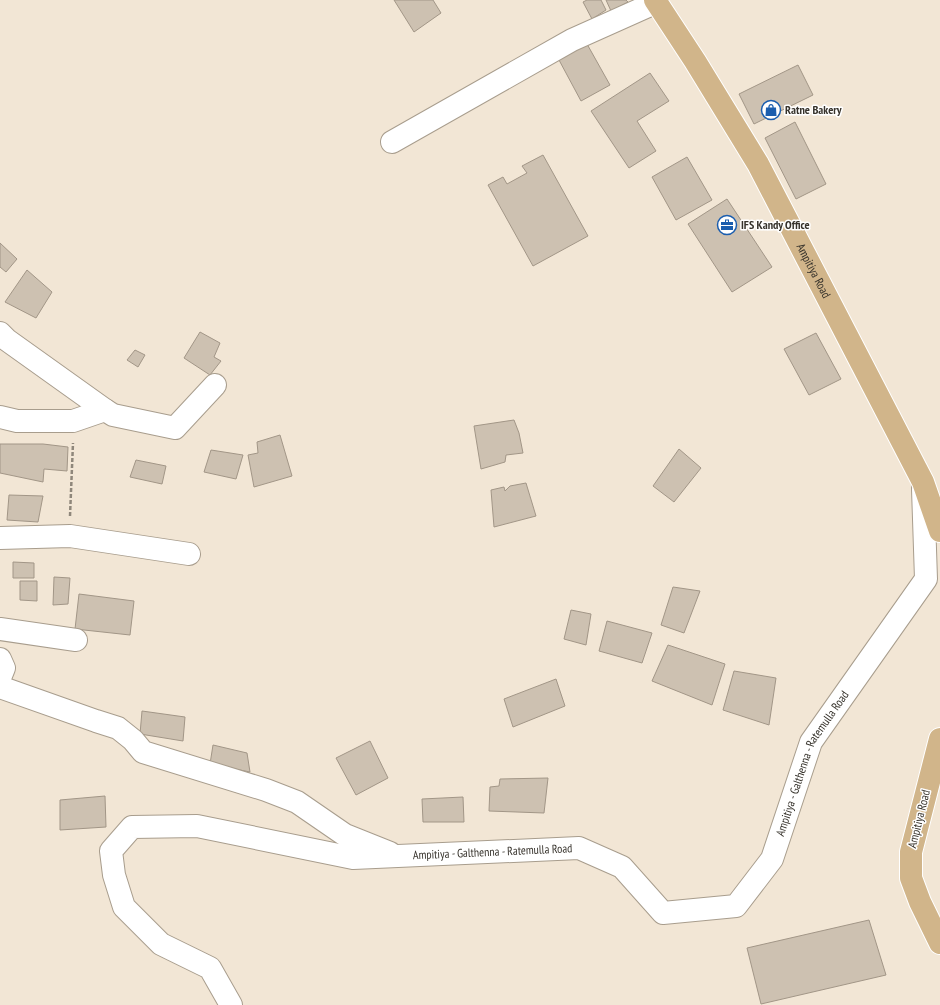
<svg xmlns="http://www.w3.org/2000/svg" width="940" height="1005" viewBox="0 0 940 1005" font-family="'PT Sans Narrow',sans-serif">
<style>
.building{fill:#cdc1b1;stroke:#a29687}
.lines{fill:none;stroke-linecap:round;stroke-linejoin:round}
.minor-casing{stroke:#a89d8d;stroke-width:24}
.major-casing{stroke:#fff;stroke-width:24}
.path{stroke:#8f877b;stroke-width:2.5;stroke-dasharray:4 2;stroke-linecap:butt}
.minor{stroke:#fff;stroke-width:22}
.major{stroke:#d1b58a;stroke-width:22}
.labels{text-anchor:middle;stroke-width:3;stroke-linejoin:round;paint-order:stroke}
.poi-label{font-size:12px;font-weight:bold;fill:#36322b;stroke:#fff;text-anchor:start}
.street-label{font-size:12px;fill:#36322b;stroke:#fff}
</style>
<rect width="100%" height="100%" fill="#f2e6d5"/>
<g class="building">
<polygon points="394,0 433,0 441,13 414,32"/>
<polygon points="587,0 601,0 606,10 592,19 583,2"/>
<polygon points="606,0 626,0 628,2 611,11"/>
<polygon points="587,44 610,85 581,101 559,60"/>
<polygon points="798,65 813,95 754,124 739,94"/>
<polygon points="650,73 669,101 637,121 656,151 629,168 591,111"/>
<polygon points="795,122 826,184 796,199 765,138"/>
<polygon points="543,155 588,236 533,266 488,185 503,177 507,184 527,173 522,166"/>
<polygon points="687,157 712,200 676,220 652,177"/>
<polygon points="727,199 772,267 732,292 688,224"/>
<polygon points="0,243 17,259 6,272 0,267"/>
<polygon points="27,270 52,292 36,318 5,302"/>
<polygon points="200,332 220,343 214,357 221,361 210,375 184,358"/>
<polygon points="816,333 841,379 809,395 784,349"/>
<polygon points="135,350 145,355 138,367 127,360"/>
<polygon points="514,420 519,433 523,453 506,455 505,462 481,469 474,426"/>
<polygon points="280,435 292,476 254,487 248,455 258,453 257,442"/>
<polygon points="0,444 43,444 68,447 67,471 44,469 43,482 0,473"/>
<polygon points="679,449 701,468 674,502 653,486"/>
<polygon points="211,450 243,455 236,479 204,472"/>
<polygon points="136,460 166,466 162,484 130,477"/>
<polygon points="526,483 536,516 494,527 491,490 504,487 505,491 510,486"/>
<polygon points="9,495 43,496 38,522 7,520"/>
<polygon points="13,562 34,563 34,578 13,578"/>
<polygon points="54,577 70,578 68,604 53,605"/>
<polygon points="20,581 37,581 37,601 20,600"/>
<polygon points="673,587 700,591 684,633 661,625"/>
<polygon points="79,594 134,601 130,635 75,629"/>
<polygon points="571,610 591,614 586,645 564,639"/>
<polygon points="607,621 652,633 642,663 599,651"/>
<polygon points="668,645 725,664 712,705 652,681"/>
<polygon points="734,671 776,678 769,725 723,710"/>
<polygon points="556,679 565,706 513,727 504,699"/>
<polygon points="142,711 185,717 183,741 140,734"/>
<polygon points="370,741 388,778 356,795 336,758"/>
<polygon points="213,745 247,753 250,772 210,764"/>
<polygon points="548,778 544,813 489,811 490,787 499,786 500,779"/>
<polygon points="105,796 106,827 60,830 60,800"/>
<polygon points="463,797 464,822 423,822 422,799"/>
<polygon points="869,920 886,975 761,1004 747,948"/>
</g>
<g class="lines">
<g class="minor-casing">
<g id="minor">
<polyline points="392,142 572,40 657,2"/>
<polyline points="0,333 7,340 105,410 113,415 175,428 215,385"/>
<polyline points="0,417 17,421 73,421 105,410"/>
<polyline points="0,538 70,536 189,554"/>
<polyline points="0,629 76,640"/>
<polyline points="0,659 4,668 0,678"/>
<polyline points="0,687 96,721 118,728 133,740 143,752 266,790 297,802 345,835 390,853"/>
<path id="s1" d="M231 1005 210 968 161 944 124 907 114 875 111 851 132 827 197 826 353 858 579 848 622 867 663 913 736 906 772 859 811 742 926 579 923 489"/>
</g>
</g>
<g class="major-casing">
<g id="major">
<path id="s2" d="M655 0 695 61 758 164 923 482 940 531"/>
<polyline points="940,739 911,852 911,878 920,902 940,943"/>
</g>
</g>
<polyline class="path" points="70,516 73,443"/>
<use href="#minor" class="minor"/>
<use href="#major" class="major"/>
</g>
<defs>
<g id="shop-ring" transform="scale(1)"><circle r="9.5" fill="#fff" stroke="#1a5dae" stroke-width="1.5"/><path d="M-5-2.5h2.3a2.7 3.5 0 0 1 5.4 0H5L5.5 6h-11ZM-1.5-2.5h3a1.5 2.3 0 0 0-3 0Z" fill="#1a5dae"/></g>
<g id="office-ring" transform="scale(1)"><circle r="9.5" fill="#fff" stroke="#1a5dae" stroke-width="1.5"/><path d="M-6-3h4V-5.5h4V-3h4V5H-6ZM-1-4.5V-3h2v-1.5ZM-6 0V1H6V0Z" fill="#1a5dae"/></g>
</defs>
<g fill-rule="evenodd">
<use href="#shop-ring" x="771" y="110"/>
<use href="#office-ring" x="727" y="225"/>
</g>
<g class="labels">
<g class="poi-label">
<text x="785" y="114">Ratne Bakery</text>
<text x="741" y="229">IFS Kandy Office</text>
</g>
<g class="street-label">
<text dy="4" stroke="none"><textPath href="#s2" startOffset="314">Ampitiya Road</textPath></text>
<text dy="4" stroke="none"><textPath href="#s1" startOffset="1035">Ampitiya - Galthenna - Ratemulla Road</textPath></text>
<text transform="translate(919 819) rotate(-76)" y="4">Ampitiya Road</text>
<text dy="4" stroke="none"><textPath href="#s1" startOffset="603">Ampitiya - Galthenna - Ratemulla Road</textPath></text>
</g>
</g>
</svg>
